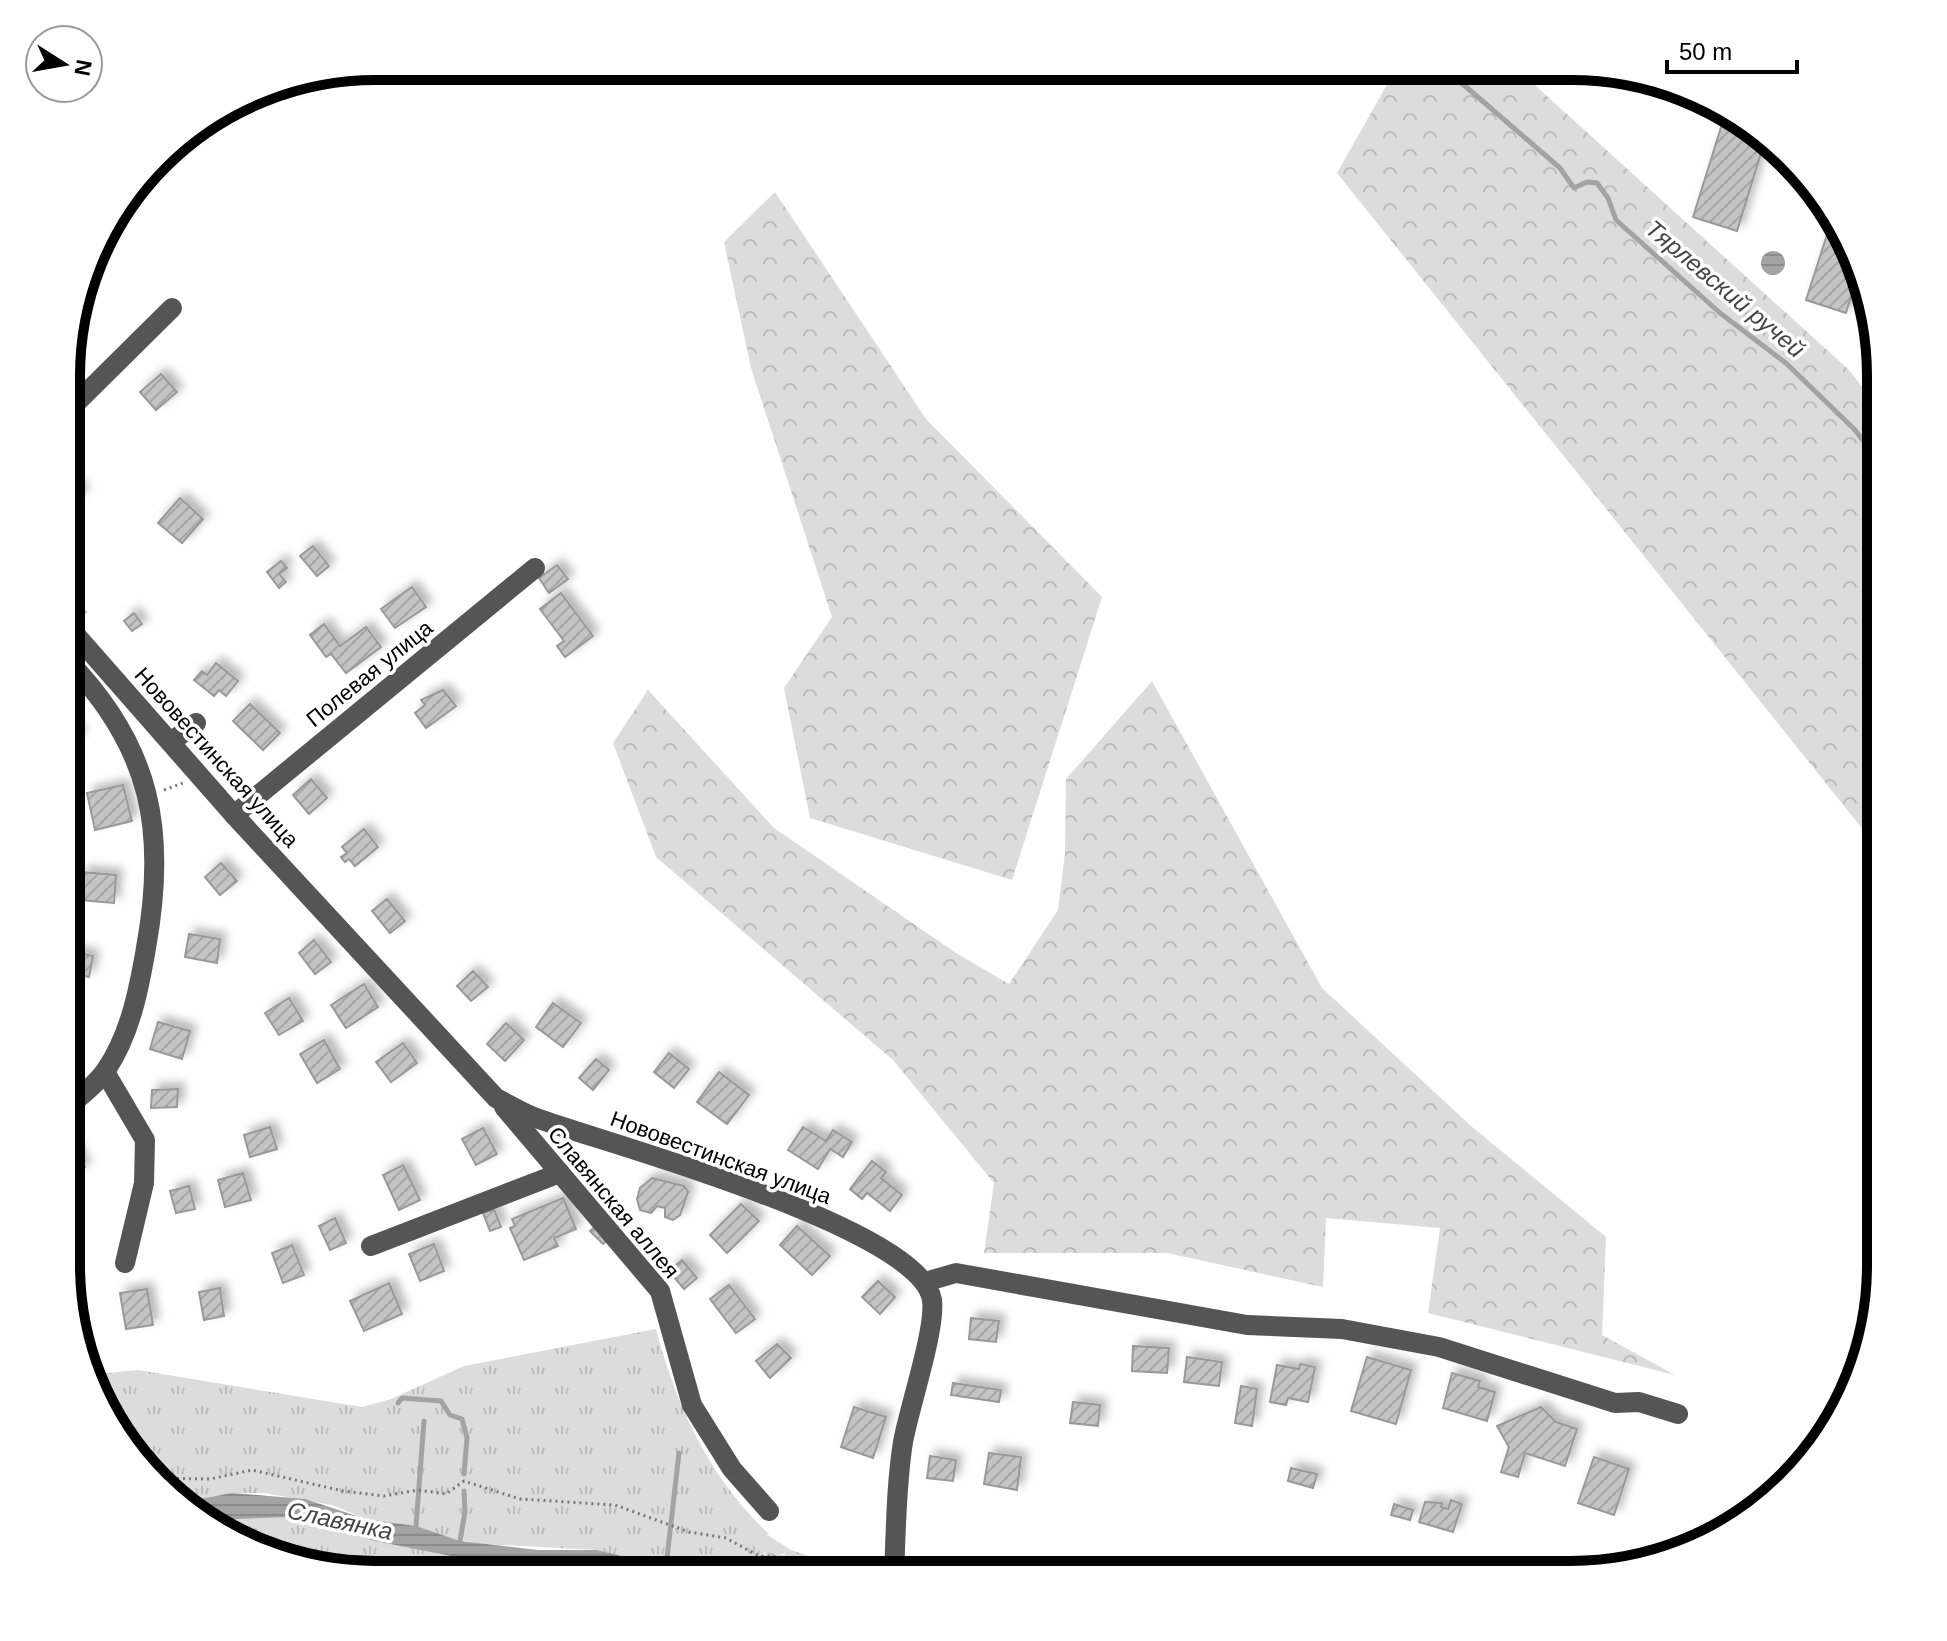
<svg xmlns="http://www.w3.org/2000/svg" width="1947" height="1641" viewBox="0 0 1947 1641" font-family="Arial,sans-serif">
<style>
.grass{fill:url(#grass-tufts)}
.forest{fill:url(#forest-crowns)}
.park{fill:url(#park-dots)}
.water{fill:url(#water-rules)}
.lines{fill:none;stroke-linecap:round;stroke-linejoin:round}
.stream{stroke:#a3a3a3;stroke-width:5}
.building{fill:url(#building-hatch);stroke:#999;stroke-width:2;filter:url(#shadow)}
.path{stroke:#777;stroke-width:3;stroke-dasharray:2 4;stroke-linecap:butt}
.minor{stroke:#555;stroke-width:20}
.labels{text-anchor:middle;stroke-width:7;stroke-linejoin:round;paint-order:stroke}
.street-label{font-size:22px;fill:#000;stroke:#fff}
.water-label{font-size:24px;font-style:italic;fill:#444;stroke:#fff}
.rim{fill:none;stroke:#000;stroke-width:10}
</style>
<defs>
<pattern id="grass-tufts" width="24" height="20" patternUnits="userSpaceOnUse" patternTransform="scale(2)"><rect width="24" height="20" fill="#dcdcdc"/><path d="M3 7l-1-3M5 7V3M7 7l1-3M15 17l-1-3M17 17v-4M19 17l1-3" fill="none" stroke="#bbb"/></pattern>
<pattern id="forest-crowns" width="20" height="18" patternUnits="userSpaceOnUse" patternTransform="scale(2)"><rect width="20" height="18" fill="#dcdcdc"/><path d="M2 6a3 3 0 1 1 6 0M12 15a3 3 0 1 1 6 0" fill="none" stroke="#bbb"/></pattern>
<pattern id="park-dots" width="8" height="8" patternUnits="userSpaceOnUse" patternTransform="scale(2)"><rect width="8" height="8" fill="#dcdcdc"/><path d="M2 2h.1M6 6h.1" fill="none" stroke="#bbb" stroke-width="1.8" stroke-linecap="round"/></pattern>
<pattern id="water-rules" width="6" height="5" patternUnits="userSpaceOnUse" patternTransform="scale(2)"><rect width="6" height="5" fill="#a3a3a3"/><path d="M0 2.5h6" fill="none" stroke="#8b8b8b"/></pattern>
<pattern id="building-hatch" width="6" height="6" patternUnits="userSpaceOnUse" patternTransform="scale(2)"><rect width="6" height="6" fill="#c4c4c4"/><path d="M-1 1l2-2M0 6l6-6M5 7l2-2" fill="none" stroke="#a7a7a7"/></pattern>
<filter id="shadow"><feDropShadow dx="6" dy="-6" stdDeviation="4" flood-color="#0004"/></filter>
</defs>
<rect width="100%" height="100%" fill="#fff"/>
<g class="grass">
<path d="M656 1329C676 1406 710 1479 769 1534H766L763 1554 784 1555 791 1550 866 1575H766L741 1569 685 1570 621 1559 597 1550 483 1544 443 1537 416 1526 366 1519 332 1505 264 1493H232L183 1502 157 1484 90 1384 88 1375 138 1370 362 1407 391 1399 464 1366Z"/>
<polygon points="278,1515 375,1541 481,1561 549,1565 562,1570 599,1568 631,1575 376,1575 257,1551 210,1520"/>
</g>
<g class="forest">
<polygon points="1397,67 1515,67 1849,370 1880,410 1881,852 1337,173"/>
<polygon points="775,192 926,419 1102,597 1012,880 810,818 784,688 832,617 751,368 724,242"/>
<polygon points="1152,681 1322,988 1471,1126 1606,1237 1602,1335 1675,1375 1428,1313 1440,1228 1326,1218 1323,1287 1167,1253 984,1253 994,1183 893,1060 656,857 613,743 648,690 774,828 956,953 1009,984 1058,910 1065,854 1066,779"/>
<polygon points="766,1534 791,1550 789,1553 771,1556 759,1551 758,1542"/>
</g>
<polygon class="park" points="68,590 88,612 79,619 68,607"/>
<g class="water">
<circle cx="1773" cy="263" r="12"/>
<polygon points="232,1493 305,1499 366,1519 416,1526 460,1541 538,1550 597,1550 666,1567 741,1569 765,1575 631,1575 599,1568 562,1570 549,1565 481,1562 375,1541 288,1517 210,1520 183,1502"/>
</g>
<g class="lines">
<g class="stream">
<polyline points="1437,67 1465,86 1560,168 1574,188 1587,182 1597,183 1608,198 1616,220 1720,313 1787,364 1855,430 1880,463"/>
<polyline points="398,1403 402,1398 441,1401 450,1415 462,1419 467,1438 464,1474"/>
<polyline points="416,1526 424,1421"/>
<polyline points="460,1541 465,1512 464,1491"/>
<polyline points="666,1567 679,1453"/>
</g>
</g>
<g class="building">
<polygon points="1722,124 1765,140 1737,231 1693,217"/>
<polygon points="1833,216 1849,239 1858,274 1846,313 1806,300"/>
<polygon points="161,374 177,392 156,410 140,392"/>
<polygon points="68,477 83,493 68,506"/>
<polygon points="180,498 203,519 182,543 158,523"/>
<polygon points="313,546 329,566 317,576 300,556"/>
<polygon points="281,561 287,568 279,574 286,582 279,588 267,572"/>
<polygon points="557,565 568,579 549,593 539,578"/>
<polygon points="412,587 426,607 395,628 381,609"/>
<polygon points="561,593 593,636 565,657 557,646 564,641 540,609"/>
<polygon points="134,613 142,624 132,631 124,621"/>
<polygon points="324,624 340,646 366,627 381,647 346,673 331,654 326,657 310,635"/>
<polygon points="216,663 238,681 226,696 219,690 214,696 194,680 202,671 207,675"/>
<polygon points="443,690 456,706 426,728 415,713 425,705 421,700"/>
<polygon points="250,704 280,733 263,750 233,721"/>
<polygon points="68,722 80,735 68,747"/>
<polygon points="311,779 327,798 309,814 293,795"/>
<polygon points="123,785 132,821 95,830 87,793"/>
<polygon points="364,829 378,847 355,866 349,859 345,862 341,857 347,853 342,847"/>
<polygon points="221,863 237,881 220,895 205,877"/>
<polygon points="82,872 116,875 114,903 80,900"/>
<polygon points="387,899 405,921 390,933 372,911"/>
<polygon points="189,934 220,939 217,963 185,957"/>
<polygon points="314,940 331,962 315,974 299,953"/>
<polygon points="74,952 93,956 89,977 67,972 67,959 72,960"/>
<polygon points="473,971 488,987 471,1001 457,986"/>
<polygon points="364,984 378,1007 346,1028 331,1005"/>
<polygon points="289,998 303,1021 279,1035 265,1013"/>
<polygon points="553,1003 581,1023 563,1047 536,1027"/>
<polygon points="158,1022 190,1031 182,1059 150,1049"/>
<polygon points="506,1023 524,1040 505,1061 487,1044"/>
<polygon points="324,1040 340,1069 317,1083 300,1054"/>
<polygon points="403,1043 417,1063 391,1082 376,1062"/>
<polygon points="669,1053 689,1069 674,1088 654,1072"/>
<polygon points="596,1059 609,1070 593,1090 579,1078"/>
<polygon points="719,1072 749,1095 727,1124 697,1102"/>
<polygon points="178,1089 177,1107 151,1108 152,1090"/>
<polygon points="270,1127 277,1149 250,1157 244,1135"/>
<polygon points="803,1127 826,1141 833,1130 852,1142 843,1157 830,1149 818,1169 788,1150"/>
<polygon points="483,1128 497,1154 476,1165 462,1139"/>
<polygon points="71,1145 85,1167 67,1178 67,1148"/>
<polygon points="872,1161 886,1172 881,1178 902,1195 890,1211 867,1193 862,1199 850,1189"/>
<polygon points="403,1165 420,1200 399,1210 383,1175"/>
<polygon points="243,1173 251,1200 225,1207 218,1180"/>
<polygon points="652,1178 684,1186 688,1192 680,1215 673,1220 665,1217 665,1208 657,1206 651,1213 640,1210 637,1199 640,1188"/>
<polygon points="189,1186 195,1209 176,1213 170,1191"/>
<polygon points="563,1198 576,1229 554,1238 558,1246 524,1260 510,1228 515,1226 512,1219"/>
<polygon points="741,1204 759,1221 727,1253 710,1235"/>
<polygon points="494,1209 501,1227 490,1231 483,1213"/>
<polygon points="335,1218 346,1243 330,1250 319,1226"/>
<polygon points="598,1224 611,1237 603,1244 590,1231"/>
<polygon points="797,1226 830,1256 812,1275 780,1245"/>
<polygon points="434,1244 444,1271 420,1281 409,1254"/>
<polygon points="292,1245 304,1275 283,1283 272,1253"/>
<polygon points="682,1260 697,1278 684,1289 669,1271"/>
<polygon points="878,1281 895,1297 880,1314 862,1297"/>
<polygon points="389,1283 402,1314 364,1331 350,1301"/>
<polygon points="729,1285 755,1319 736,1333 710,1299"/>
<polygon points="220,1288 224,1316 204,1320 199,1292"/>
<polygon points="147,1289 153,1325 126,1329 120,1293"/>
<polygon points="971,1318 999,1321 996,1342 969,1339"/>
<polygon points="777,1344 791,1358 770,1378 756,1361"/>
<polygon points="1133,1346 1169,1348 1167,1373 1132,1371"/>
<polygon points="1187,1357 1222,1362 1219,1386 1184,1382"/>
<polygon points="1367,1357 1411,1370 1396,1424 1351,1411"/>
<polygon points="1300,1364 1315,1367 1308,1402 1288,1398 1286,1405 1270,1402 1277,1365 1299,1369"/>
<polygon points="1452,1373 1480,1381 1478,1387 1495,1392 1487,1421 1443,1408"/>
<polygon points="953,1383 1001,1390 999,1402 951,1395"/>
<polygon points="1241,1386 1257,1389 1252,1426 1235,1423"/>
<polygon points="1073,1402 1100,1405 1098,1426 1070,1423"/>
<polygon points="854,1407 886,1417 873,1458 841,1447"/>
<polygon points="1541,1407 1556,1422 1577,1429 1565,1466 1525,1453 1518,1477 1501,1472 1509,1447 1497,1426"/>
<polygon points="989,1453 1021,1457 1017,1490 984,1484"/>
<polygon points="930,1456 956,1460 953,1481 927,1478"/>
<polygon points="1594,1457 1629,1469 1614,1515 1578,1503"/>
<polygon points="1291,1468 1317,1474 1313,1488 1288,1481"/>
<polygon points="1451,1500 1462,1504 1453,1532 1419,1522 1425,1502 1442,1503 1441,1507 1448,1509"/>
<polygon points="1394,1504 1413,1510 1410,1520 1391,1515"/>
</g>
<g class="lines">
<g class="path">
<polyline points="164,790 183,783"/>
<polyline points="153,1478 210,1479 252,1470 343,1491 384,1496 418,1490 446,1494 464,1481 520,1499 615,1505 689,1532 726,1538 759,1556 779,1557 824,1571"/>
</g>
<g class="minor">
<polyline points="69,410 172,308"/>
<path d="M68 626 234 815 496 1098C510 1105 524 1114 539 1119 608 1144 921 1228 932 1300 936 1329 909 1408 903 1442 896 1486 896 1531 894 1575"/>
<polyline points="171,742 196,723"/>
<polyline points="234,815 535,568"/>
<polyline points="105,1072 145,1140 144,1183 125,1263"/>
<polyline points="504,1107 660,1291 692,1405 732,1469 769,1511"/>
<path d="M67 1108C80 1096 97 1084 106 1070 130 1035 139 989 146 948 167 832 152 748 68 661"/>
<polyline points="371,1246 560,1173"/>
<polyline points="925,1282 956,1273 1247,1325 1342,1329 1439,1347 1615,1403 1639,1402 1678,1414"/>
</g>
</g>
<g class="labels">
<g class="street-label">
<text transform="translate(369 673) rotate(-39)" y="8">Полевая улица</text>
<text transform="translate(217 757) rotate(48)" y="8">Нововестинская улица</text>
<text transform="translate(721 1157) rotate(20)" y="8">Нововестинская улица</text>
<text transform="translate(614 1202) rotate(50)" y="8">Славянская аллея</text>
</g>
<g class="water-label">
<text transform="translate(1725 289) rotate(40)" y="8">Тярлевский ручей</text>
<text transform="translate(340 1521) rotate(12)" y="8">Славянка</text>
</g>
</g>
<path d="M0 0H1947V1641H0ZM376 80H1571A296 296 0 0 1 1867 376V1265A296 296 0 0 1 1571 1561H376A296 296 0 0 1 80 1265V376A296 296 0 0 1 376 80Z" fill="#fff" fill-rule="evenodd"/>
<path class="rim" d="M376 80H1571A296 296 0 0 1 1867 376V1265A296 296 0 0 1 1571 1561H376A296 296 0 0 1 80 1265V376A296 296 0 0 1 376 80Z"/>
<g transform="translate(64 64) rotate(101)"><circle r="38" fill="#ffffff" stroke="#999999" stroke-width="2"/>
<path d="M0-6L14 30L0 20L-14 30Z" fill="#000000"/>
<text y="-12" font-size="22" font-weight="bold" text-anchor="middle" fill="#000000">N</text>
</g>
<path d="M1667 60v12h130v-12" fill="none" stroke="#000000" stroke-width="4"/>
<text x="1679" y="60" font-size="24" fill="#000000" stroke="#ffffff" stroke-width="6" paint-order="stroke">50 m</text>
</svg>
